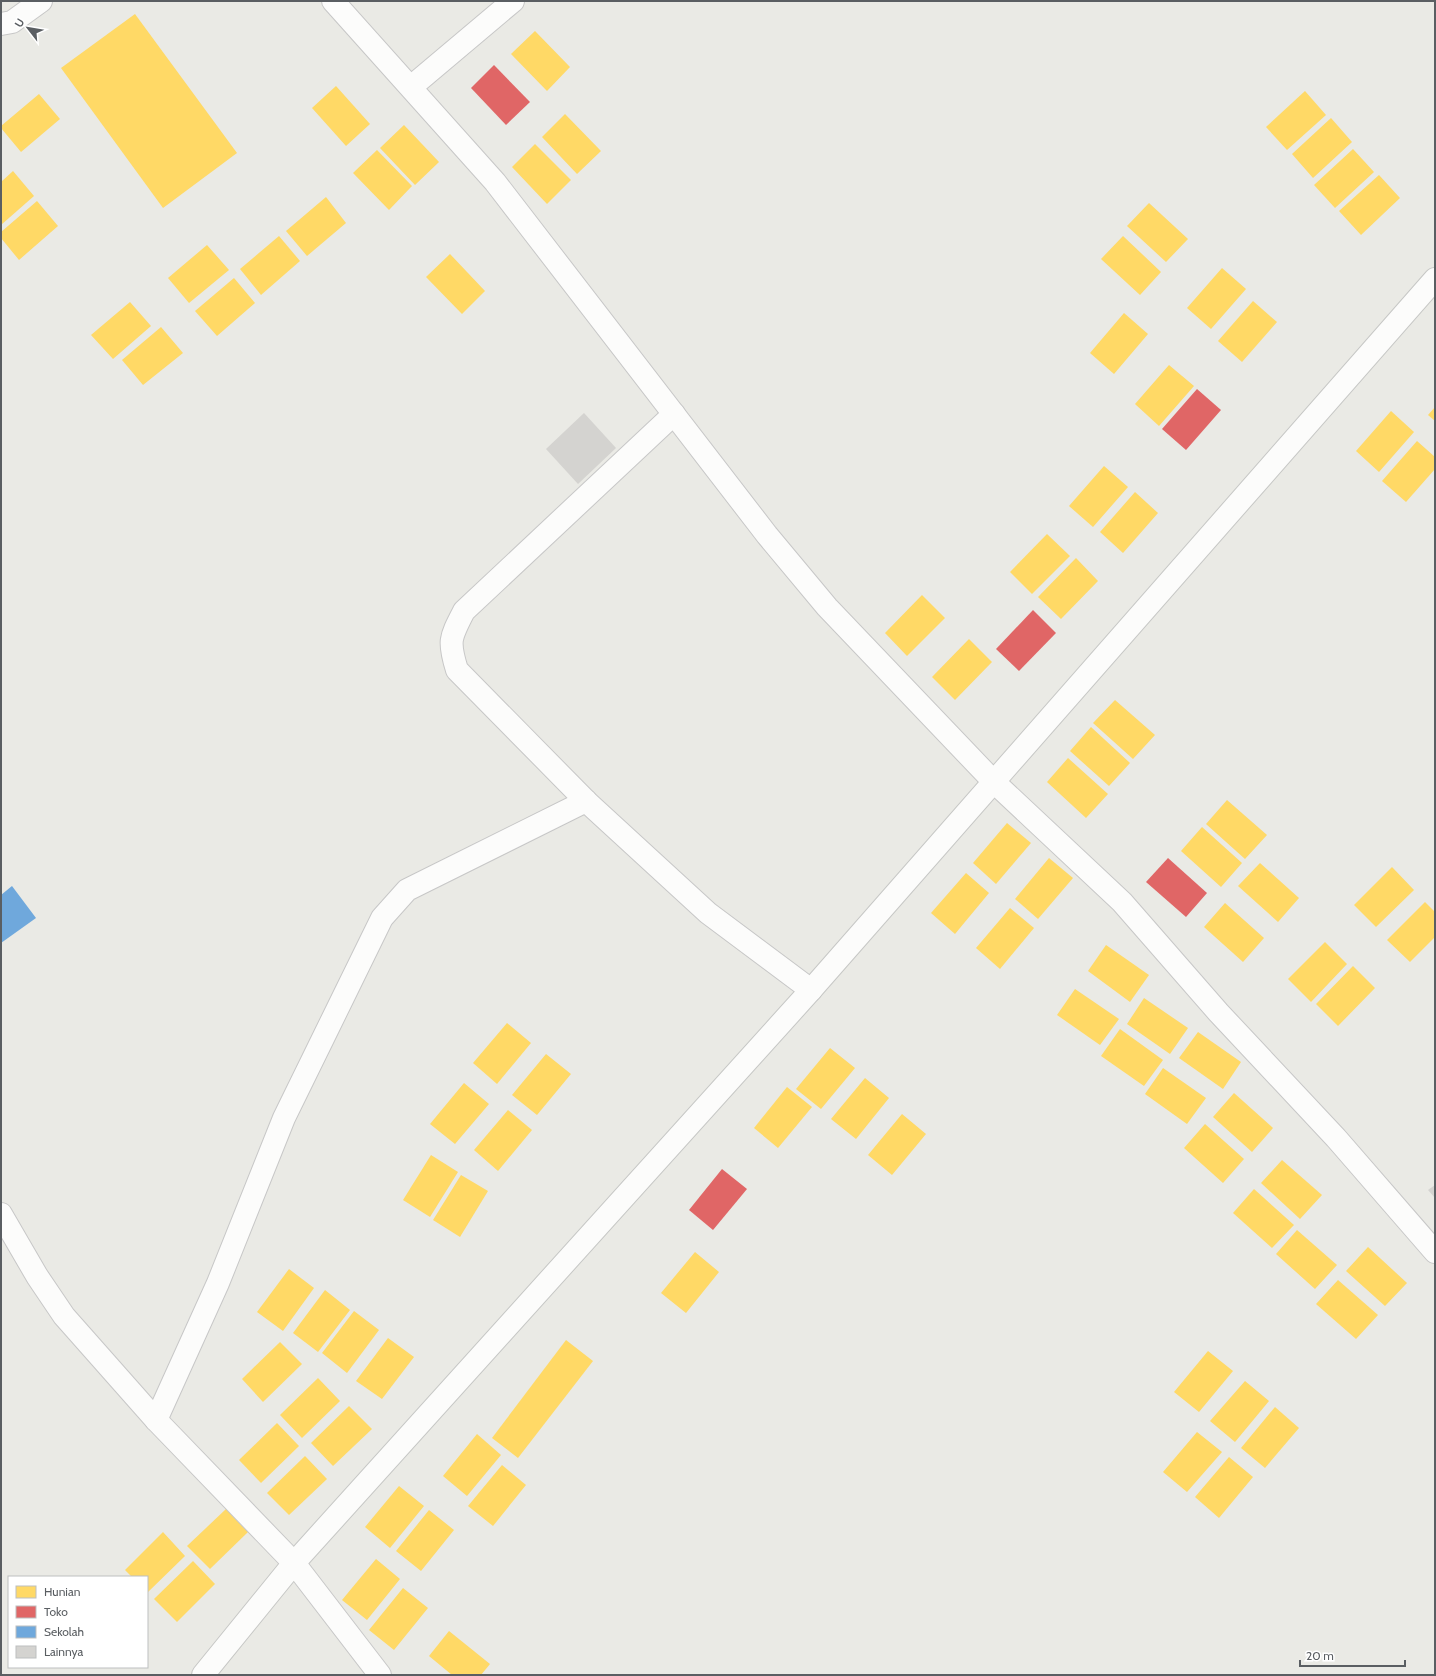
<svg xmlns="http://www.w3.org/2000/svg" width="1436" height="1676" viewBox="0 0 1436 1676" font-family="Cabin,sans-serif">
<style>
.homes{fill:#ffd966}
.shops{fill:#e06666}
.schools{fill:#6fa8dc}
.building{fill:#d4d3d0}
.lines{fill:none;stroke-linecap:round;stroke-linejoin:round}
.street-casing{stroke:#c7c7c7;stroke-width:24}
.secondary-casing{stroke:#c6c7c5;stroke-width:24}
.street{stroke:#fcfcfb;stroke-width:22}
.secondary{stroke:#fcfcfb;stroke-width:22}
</style>
<rect width="100%" height="100%" fill="#eaeae5"/>
<g class="homes">
<polygon points="135,14 237,153 163,208 61,68"/>
<polygon points="535,31 570,67 547,91 511,54"/>
<polygon points="336,86 370,124 346,146 312,108"/>
<polygon points="1305,91 1326,115 1287,150 1266,127"/>
<polygon points="39,94 60,119 21,152 1,128 1,126"/>
<polygon points="565,114 601,151 577,174 542,137"/>
<polygon points="1331,118 1352,142 1313,178 1292,154"/>
<polygon points="404,125 439,162 415,185 380,148"/>
<polygon points="535,144 571,180 547,204 512,167"/>
<polygon points="1353,149 1374,172 1335,208 1314,185"/>
<polygon points="377,150 412,186 389,210 353,173"/>
<polygon points="13,171 34,196 1,225 1,182"/>
<polygon points="1379,175 1400,198 1361,235 1339,211"/>
<polygon points="326,197 346,223 307,256 286,231"/>
<polygon points="37,201 58,226 19,260 1,238 1,232"/>
<polygon points="1149,203 1188,239 1166,262 1127,226"/>
<polygon points="279,236 300,261 261,295 240,269"/>
<polygon points="1123,236 1161,272 1140,295 1101,259"/>
<polygon points="207,245 229,270 189,303 168,278"/>
<polygon points="450,254 485,291 462,314 426,277"/>
<polygon points="1222,268 1246,289 1211,329 1187,308"/>
<polygon points="234,278 255,303 217,336 195,311"/>
<polygon points="1253,301 1277,322 1242,362 1218,341"/>
<polygon points="130,302 151,326 113,359 91,335"/>
<polygon points="1124,313 1148,334 1114,374 1090,353"/>
<polygon points="161,327 183,353 143,385 122,360"/>
<polygon points="1169,365 1194,386 1159,426 1135,404"/>
<polygon points="1435,407 1435,421 1428,415"/>
<polygon points="1391,411 1414,432 1379,472 1356,451"/>
<polygon points="1417,441 1435,457 1435,469 1406,502 1382,481"/>
<polygon points="1104,466 1128,487 1093,527 1069,506"/>
<polygon points="1135,492 1158,513 1123,553 1100,532"/>
<polygon points="1047,534 1070,556 1032,594 1010,572"/>
<polygon points="1076,558 1098,581 1061,619 1038,597"/>
<polygon points="922,595 945,618 907,656 885,633"/>
<polygon points="969,639 992,662 955,700 932,677"/>
<polygon points="1115,700 1155,735 1133,759 1093,723"/>
<polygon points="1091,727 1130,763 1109,786 1070,751"/>
<polygon points="1068,758 1108,794 1086,818 1047,782"/>
<polygon points="1227,800 1267,835 1245,859 1206,824"/>
<polygon points="1007,823 1031,843 996,884 973,863"/>
<polygon points="1202,827 1242,863 1221,887 1181,851"/>
<polygon points="1049,858 1073,878 1038,919 1015,899"/>
<polygon points="1260,863 1299,898 1278,922 1238,886"/>
<polygon points="1392,867 1414,890 1376,927 1354,905"/>
<polygon points="966,873 989,893 955,934 931,913"/>
<polygon points="1425,902 1435,912 1435,937 1410,962 1387,940"/>
<polygon points="1225,903 1264,938 1243,962 1204,927"/>
<polygon points="1010,908 1034,928 1000,969 976,948"/>
<polygon points="1325,942 1347,964 1311,1002 1288,979"/>
<polygon points="1106,945 1149,975 1130,1002 1088,971"/>
<polygon points="1353,966 1375,988 1338,1026 1316,1004"/>
<polygon points="1075,989 1119,1019 1100,1045 1057,1015"/>
<polygon points="1144,998 1188,1028 1170,1054 1127,1024"/>
<polygon points="507,1023 531,1043 497,1084 473,1063"/>
<polygon points="1120,1029 1163,1060 1144,1086 1101,1056"/>
<polygon points="1198,1032 1241,1062 1223,1089 1179,1058"/>
<polygon points="830,1048 855,1068 821,1109 796,1089"/>
<polygon points="546,1054 571,1074 537,1115 512,1095"/>
<polygon points="1163,1068 1206,1098 1187,1124 1145,1094"/>
<polygon points="865,1078 889,1098 856,1139 831,1119"/>
<polygon points="464,1083 489,1104 455,1144 430,1124"/>
<polygon points="787,1087 812,1107 778,1148 754,1128"/>
<polygon points="1234,1093 1273,1128 1252,1152 1213,1117"/>
<polygon points="508,1110 532,1130 498,1171 474,1150"/>
<polygon points="902,1114 926,1134 892,1175 868,1155"/>
<polygon points="1205,1124 1244,1159 1223,1183 1184,1148"/>
<polygon points="431,1155 458,1172 430,1217 403,1200"/>
<polygon points="1282,1160 1322,1195 1300,1219 1261,1183"/>
<polygon points="461,1175 488,1191 460,1237 433,1220"/>
<polygon points="1254,1189 1294,1225 1272,1248 1233,1213"/>
<polygon points="1297,1230 1337,1265 1315,1289 1276,1254"/>
<polygon points="1368,1247 1407,1283 1385,1306 1346,1271"/>
<polygon points="695,1252 719,1272 686,1313 661,1293"/>
<polygon points="289,1269 314,1288 283,1331 257,1312"/>
<polygon points="1338,1280 1378,1315 1356,1339 1316,1304"/>
<polygon points="325,1290 350,1310 318,1352 293,1333"/>
<polygon points="354,1311 379,1330 347,1373 322,1353"/>
<polygon points="388,1338 414,1357 382,1399 356,1381"/>
<polygon points="566,1340 593,1361 518,1458 492,1438"/>
<polygon points="280,1342 302,1364 263,1402 242,1379"/>
<polygon points="1208,1351 1233,1371 1199,1412 1174,1392"/>
<polygon points="318,1378 340,1401 302,1438 280,1415"/>
<polygon points="1245,1381 1269,1401 1235,1442 1210,1421"/>
<polygon points="349,1406 372,1429 333,1466 311,1443"/>
<polygon points="1275,1407 1299,1428 1265,1468 1241,1448"/>
<polygon points="277,1423 299,1446 261,1483 239,1460"/>
<polygon points="1197,1432 1222,1452 1187,1492 1163,1472"/>
<polygon points="477,1434 501,1455 467,1496 443,1476"/>
<polygon points="305,1456 327,1479 289,1515 267,1493"/>
<polygon points="1229,1457 1253,1477 1219,1518 1195,1497"/>
<polygon points="502,1465 526,1485 493,1526 468,1506"/>
<polygon points="399,1486 424,1506 390,1548 365,1527"/>
<polygon points="226,1509 248,1532 210,1569 187,1546"/>
<polygon points="429,1510 454,1530 421,1571 396,1551"/>
<polygon points="163,1532 185,1556 147,1593 147,1577 132,1577 125,1570"/>
<polygon points="376,1559 400,1579 367,1620 342,1600"/>
<polygon points="193,1561 215,1584 177,1622 154,1599"/>
<polygon points="403,1588 428,1608 394,1650 369,1630"/>
<polygon points="449,1631 490,1664 481,1675 452,1675 429,1656"/>
</g>
<g class="shops">
<polygon points="494,65 530,102 506,125 471,88"/>
<polygon points="1197,389 1221,410 1186,450 1162,429"/>
<polygon points="1033,610 1056,633 1019,671 996,649"/>
<polygon points="1168,858 1207,893 1186,917 1146,882"/>
<polygon points="722,1169 747,1189 713,1230 689,1210"/>
</g>
<polygon class="schools" points="12,886 36,918 1,943 1,895"/>
<g class="building">
<polygon points="584,413 616,448 578,484 546,449"/>
<polygon points="1435,1185 1435,1198 1428,1190"/>
</g>
<g class="lines">
<g class="street-casing">
<g id="street">
<polyline points="333,1 495,182 767,535 827,607 994,782 1122,902 1218,1012 1336,1138 1435,1252"/>
<polyline points="1,24 12,22 41,1"/>
<polyline points="411,87 513,1"/>
<path d="M674 414 464 611C450 638 448 641 457 670L586 801 708 913 811 990"/>
<polyline points="1,1214 37,1276 64,1316 156,1420 294,1563 380,1675"/>
<polyline points="156,1420 218,1283 284,1118 382,918 407,890 586,801"/>
</g>
</g>
<g class="secondary-casing">
<polyline id="secondary" points="203,1675 294,1563 811,990 1435,279"/>
</g>
<use href="#street" class="street"/>
<use href="#secondary" class="secondary"/>
</g>
<rect width="1436" height="1676" fill="none" stroke="#5a5e62" stroke-width="4"/>
<rect x="8" y="1576" width="140" height="92" fill="#ffffff" stroke="#bdbfc0"/>
<rect x="16" y="1586" width="20" height="12" fill="#ffd966" stroke="#bdbfc0"/>
<text x="44" y="1596" font-size="12" fill="#5a5e62">Hunian</text>
<rect x="16" y="1606" width="20" height="12" fill="#e06666" stroke="#bdbfc0"/>
<text x="44" y="1616" font-size="12" fill="#5a5e62">Toko</text>
<rect x="16" y="1626" width="20" height="12" fill="#6fa8dc" stroke="#bdbfc0"/>
<text x="44" y="1636" font-size="12" fill="#5a5e62">Sekolah</text>
<rect x="16" y="1646" width="20" height="12" fill="#d4d3d0" stroke="#bdbfc0"/>
<text x="44" y="1656" font-size="12" fill="#5a5e62">Lainnya</text>
<g transform="translate(28 28) rotate(301)" stroke="#ffffff" stroke-width="3" paint-order="stroke">
<path d="M0-3L7 15L0 10L-7 15Z" fill="#5a5e62"/>
<text y="-6" font-size="11" font-weight="bold" text-anchor="middle" fill="#5a5e62">U</text>
</g>
<path d="M1300 1660v6h105v-6" fill="none" stroke="#5a5e62" stroke-width="2"/>
<text x="1306" y="1660" font-size="12" fill="#5a5e62" stroke="#ffffff" stroke-width="3" paint-order="stroke">20 m</text>
</svg>
